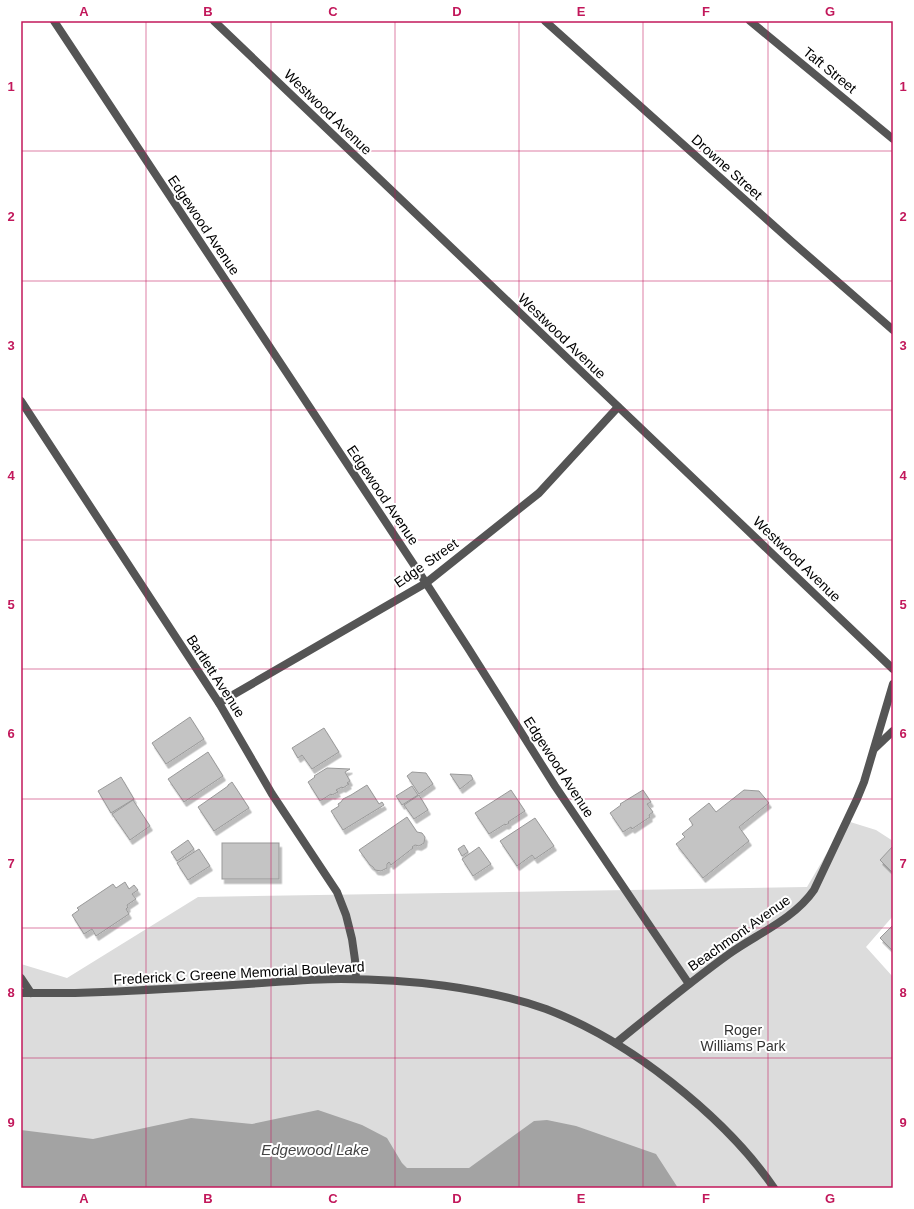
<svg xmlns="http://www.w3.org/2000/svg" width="914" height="1209" viewBox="0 0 914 1209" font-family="Helvetica,sans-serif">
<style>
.green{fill:#dcdcdc}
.water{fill:#a3a3a3}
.building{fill:#c4c4c4;stroke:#999;filter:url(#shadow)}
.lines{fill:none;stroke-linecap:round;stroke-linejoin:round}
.street{stroke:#555;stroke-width:8}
.grid{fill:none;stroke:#c2185b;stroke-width:1;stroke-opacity:0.55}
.labels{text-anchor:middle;stroke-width:4;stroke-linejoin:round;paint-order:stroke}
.street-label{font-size:14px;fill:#000;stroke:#fff}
.park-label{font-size:14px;fill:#333;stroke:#fff}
.water-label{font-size:15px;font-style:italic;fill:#444;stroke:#fff}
.neatline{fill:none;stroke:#c2185b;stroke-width:1.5}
.grid-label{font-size:13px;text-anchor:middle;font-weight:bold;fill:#c2185b}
</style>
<defs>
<filter id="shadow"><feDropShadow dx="2.5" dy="4.5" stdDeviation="0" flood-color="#0004"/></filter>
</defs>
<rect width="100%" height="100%" fill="#fff"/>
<polygon class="green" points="847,821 876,830 893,841 893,916 866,947 893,977 893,1188 21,1188 21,964 67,978 198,897 807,887 831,846"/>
<polygon class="water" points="318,1110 362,1125 387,1138 402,1163 407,1168 469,1168 534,1121 547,1120 576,1126 656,1154 678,1188 21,1188 21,1130 93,1139 191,1118 252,1124"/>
<g class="building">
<polygon points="190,717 204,739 166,764 152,743"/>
<polygon points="324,728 339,752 312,769 302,755 298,758 292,748"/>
<polygon points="208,752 223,776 184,802 168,779"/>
<polygon points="327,768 350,769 345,772 350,781 347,783 349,784 343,788 342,787 336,790 338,792 332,795 331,794 320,801 308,782 315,777 314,776"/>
<polygon points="412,772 426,773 433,784 419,794 407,776"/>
<polygon points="450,774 471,775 473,779 460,789"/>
<polygon points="121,777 134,799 111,813 98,791"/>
<polygon points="232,782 249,808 214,831 198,807 228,786 228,785"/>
<polygon points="367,785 379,804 382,802 384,805 343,830 331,811 339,806 338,804 341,802 343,799 351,795"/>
<polygon points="412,786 418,795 402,805 396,796"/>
<polygon points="511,790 525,811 508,822 509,823 506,825 505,824 489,834 475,813"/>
<polygon points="643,790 651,802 647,804 653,812 649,815 650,817 632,829 631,827 623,832 610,813 621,805 620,804"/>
<polygon points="744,790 759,791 769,803 739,827 749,841 703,878 676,844 685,837 682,834 693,825 689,819 709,803 716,812"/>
<polygon points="419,795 428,810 414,819 404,805"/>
<polygon points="133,800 150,826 130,840 112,814"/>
<polygon points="407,817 417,832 422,833 425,837 424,843 419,846 415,845 412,847 413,848 391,865 389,862 387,864 387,868 381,871 375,870 373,867 370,865 359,850"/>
<polygon points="535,818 554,846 535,859 532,855 517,866 500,841"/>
<polygon points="188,840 194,849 177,861 171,852"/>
<rect x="222" y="843" width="57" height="36"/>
<polygon points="464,845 468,852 462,856 458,849"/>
<polygon points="893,846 893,873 880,860"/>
<polygon points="479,847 491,864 473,876 462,859"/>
<polygon points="199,849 210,866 188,880 177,863"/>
<polygon points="125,882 129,889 134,885 138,890 132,894 136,899 127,905 128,907 126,909 129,914 96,936 92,929 84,934 72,915 79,910 77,908 113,884 116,888"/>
<polygon points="893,925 893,951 880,938"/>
</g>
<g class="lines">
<g class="street">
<polyline points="54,21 426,583 468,648 555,786 689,984"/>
<polyline points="214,21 893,669"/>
<polyline points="545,21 791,241 893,330"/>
<polyline points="750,21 893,139"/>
<polyline points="21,401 219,703 272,794 337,892 346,915 352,939 355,960 356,979"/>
<polyline points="219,703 426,583 539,493 618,407"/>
<polyline points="875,748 893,731"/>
<polyline points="21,978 31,993"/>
<path d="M21 993H75L103 992C151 990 200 987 248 984 279 982 310 979 341 979 407 979 483 987 546 1009 591 1026 633 1052 671 1082 709 1112 746 1147 774 1188"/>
<path d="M616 1043C653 1013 690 982 729 954 757 934 794 919 814 890L857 799 864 782 893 684"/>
</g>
</g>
<path class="grid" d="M146 21V1188M271 21V1188M395 21V1188M519 21V1188M643 21V1188M768 21V1188M21 151H893M21 281H893M21 410H893M21 540H893M21 669H893M21 799H893M21 928H893M21 1058H893"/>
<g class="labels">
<g class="street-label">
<text transform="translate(830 70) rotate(39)" y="5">Taft Street</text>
<text transform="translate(328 112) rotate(44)" y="5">Westwood Avenue</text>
<text transform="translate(727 167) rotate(42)" y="5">Drowne Street</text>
<text transform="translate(204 225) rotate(56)" y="5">Edgewood Avenue</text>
<text transform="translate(562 336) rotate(44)" y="5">Westwood Avenue</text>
<text transform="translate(383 495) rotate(56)" y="5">Edgewood Avenue</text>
<text transform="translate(797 559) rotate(44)" y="5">Westwood Avenue</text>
<text transform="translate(426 563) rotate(-35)" y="5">Edge Street</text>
<text transform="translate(216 676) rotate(57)" y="5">Bartlett Avenue</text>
<text transform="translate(559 767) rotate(57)" y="5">Edgewood Avenue</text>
<text transform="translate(739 933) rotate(-35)" y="5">Beachmont Avenue</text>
<text transform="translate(239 973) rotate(-3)" y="5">Frederick C Greene Memorial Boulevard</text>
</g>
<g class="park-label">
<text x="743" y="1035">Roger<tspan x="743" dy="16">Williams Park</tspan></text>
</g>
<g class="water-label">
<text x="315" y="1155">Edgewood Lake</text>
</g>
</g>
<rect width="914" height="1209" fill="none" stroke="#ffffff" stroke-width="44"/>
<rect x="22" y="22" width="870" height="1165" class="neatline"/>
<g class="grid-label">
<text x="84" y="16">A</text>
<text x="208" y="16">B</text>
<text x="333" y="16">C</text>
<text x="457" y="16">D</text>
<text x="581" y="16">E</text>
<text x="706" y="16">F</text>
<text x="830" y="16">G</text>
<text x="11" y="91">1</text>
<text x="903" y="91">1</text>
<text x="11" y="221">2</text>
<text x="903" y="221">2</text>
<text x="11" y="350">3</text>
<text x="903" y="350">3</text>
<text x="11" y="480">4</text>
<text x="903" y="480">4</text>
<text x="11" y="609">5</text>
<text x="903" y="609">5</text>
<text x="11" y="738">6</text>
<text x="903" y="738">6</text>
<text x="11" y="868">7</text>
<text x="903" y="868">7</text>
<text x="11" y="997">8</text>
<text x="903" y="997">8</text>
<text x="11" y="1127">9</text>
<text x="903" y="1127">9</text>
<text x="84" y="1203">A</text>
<text x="208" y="1203">B</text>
<text x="333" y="1203">C</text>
<text x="457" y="1203">D</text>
<text x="581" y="1203">E</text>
<text x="706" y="1203">F</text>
<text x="830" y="1203">G</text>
</g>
</svg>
